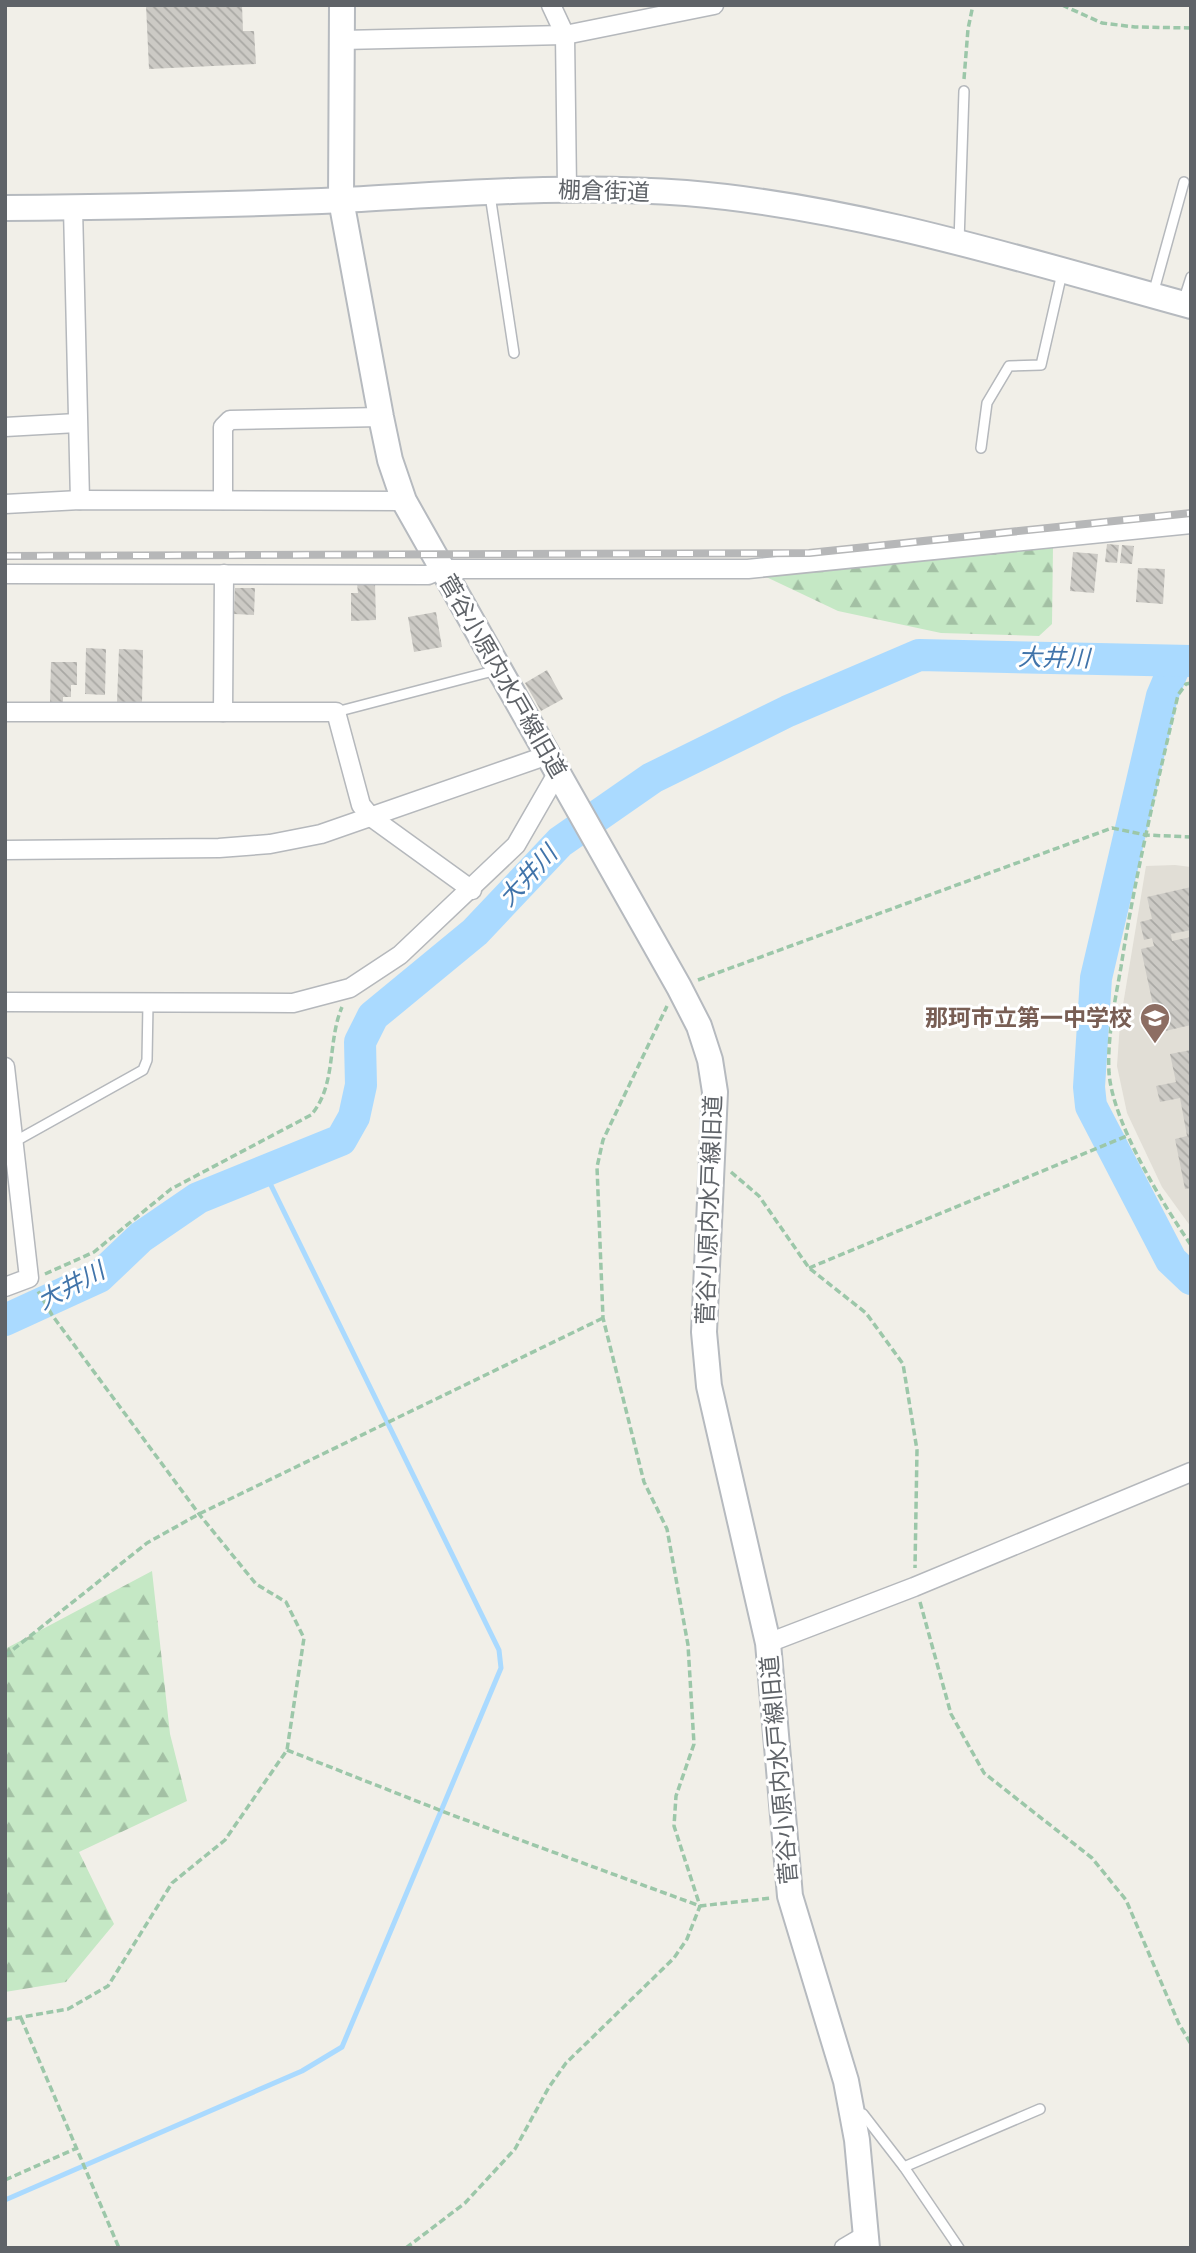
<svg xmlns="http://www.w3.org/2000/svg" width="1196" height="2253" viewBox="0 0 1196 2253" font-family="Quicksand,'Noto Sans JP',sans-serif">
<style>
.education{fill:#e1ded6}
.forest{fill:url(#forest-firs)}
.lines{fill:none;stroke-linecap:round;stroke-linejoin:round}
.stream{stroke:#aadaff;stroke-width:5}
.river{stroke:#aadaff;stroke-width:32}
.building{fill:url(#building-back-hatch)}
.lane-casing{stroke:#b5b8bc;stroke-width:12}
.street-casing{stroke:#b5b8bc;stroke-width:21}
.secondary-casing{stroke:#b6babf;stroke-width:28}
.path{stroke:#9cc7a9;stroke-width:3.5;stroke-dasharray:7 3.5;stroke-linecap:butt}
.lane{stroke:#fff;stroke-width:9}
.street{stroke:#fff;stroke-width:18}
.secondary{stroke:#fff;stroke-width:24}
.rail-casing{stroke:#b6b7b8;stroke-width:8}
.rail{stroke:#fff;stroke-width:5;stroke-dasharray:16;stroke-linecap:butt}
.labels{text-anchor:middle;stroke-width:6;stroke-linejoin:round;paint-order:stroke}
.street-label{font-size:23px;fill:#5f6368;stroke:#fff}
.education-label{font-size:23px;font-weight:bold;fill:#785e54;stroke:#fff;text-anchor:end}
.water-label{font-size:24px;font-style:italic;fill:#4174aa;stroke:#fff}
</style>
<defs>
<pattern id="forest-firs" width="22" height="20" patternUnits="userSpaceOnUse" patternTransform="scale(1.75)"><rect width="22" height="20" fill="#c5e8c5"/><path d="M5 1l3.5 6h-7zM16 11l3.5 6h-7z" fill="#a3c0a4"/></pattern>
<pattern id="building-back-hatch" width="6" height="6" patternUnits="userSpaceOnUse" patternTransform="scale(1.75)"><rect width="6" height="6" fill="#cccac5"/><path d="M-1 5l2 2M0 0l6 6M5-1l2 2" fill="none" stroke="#a9a8a4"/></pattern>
</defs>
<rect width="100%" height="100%" fill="#f1efe8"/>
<polygon class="education" points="1175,865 1191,867 1191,1227 1162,1187 1127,1113 1117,1066 1120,1023 1146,866"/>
<g class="forest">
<polygon points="1053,546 1052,624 1039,636 941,633 838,611 762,575"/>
<polygon points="152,1571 170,1734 187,1801 79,1852 114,1924 66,1982 5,1992 5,1649"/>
</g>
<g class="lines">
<polyline class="stream" points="5,2200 302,2071 342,2047 501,1668 499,1650 264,1171"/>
<g class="river">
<polyline points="1176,663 1162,696 1096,978 1089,1087 1091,1106 1171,1260 1191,1279"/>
<polyline points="5,1320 99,1277 141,1237 198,1198 341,1140 354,1117 361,1085 360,1042 373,1016 475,932 560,842 652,778 788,711 919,655 1191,661"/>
</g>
</g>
<g class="building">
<polygon points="146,5 242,5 243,31 254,31 256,64 149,69"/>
<polygon points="1107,544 1119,545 1117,563 1105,562"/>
<polygon points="1122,545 1134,546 1132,564 1120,563"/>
<polygon points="1073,552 1098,554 1094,593 1070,591"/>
<polygon points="1138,568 1165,569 1163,604 1136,602"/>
<polygon points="357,583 375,583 376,620 351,621 351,593 358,593"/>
<polygon points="235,588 255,588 254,615 234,614"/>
<polygon points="436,612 442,647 414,652 408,617"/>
<polygon points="86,648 106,649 105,695 85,694"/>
<polygon points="119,649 143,650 142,703 117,702"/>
<polygon points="51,662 77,662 77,685 71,685 71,697 63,697 63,702 50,702"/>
<polygon points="547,670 563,699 541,711 525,683"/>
<polygon points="1191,887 1191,930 1171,934 1172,941 1191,937 1191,1025 1165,1031 1164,1023 1157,1024 1141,949 1154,946 1152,938 1144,940 1140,922 1152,919 1147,897"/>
<polygon points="1191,1050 1191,1188 1185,1189 1175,1139 1187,1136 1180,1098 1160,1102 1156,1086 1176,1082 1170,1054"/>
</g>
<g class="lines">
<g class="lane-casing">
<g id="lane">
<polyline points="490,195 514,353"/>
<polyline points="959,242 964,91"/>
<polyline points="1153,294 1184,182"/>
<polyline points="1183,302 1191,277"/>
<polyline points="981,448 987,403 1009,366 1041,365 1062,273"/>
<polyline points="336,712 497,670"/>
<polyline points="14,1142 143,1070 147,1060 148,1004"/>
<polyline points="857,2113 863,2114 904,2167 959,2248"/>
<polyline points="904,2167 1040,2109"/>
</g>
</g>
<g class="street-casing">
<g id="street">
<polyline points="551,5 565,35 567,189"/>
<polyline points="342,40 565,35 714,5"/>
<polyline points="73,208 80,500"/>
<polyline points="5,427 77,423"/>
<polyline points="223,500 223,427 230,420 381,417"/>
<polyline points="5,504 80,500 404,501"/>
<polyline points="5,574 428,575 442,569 748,569 1191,524"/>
<polyline points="5,712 336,712 361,805 371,817 472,890"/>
<polyline points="223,712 224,574"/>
<polyline points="5,850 219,848 270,844 321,834 548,755"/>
<polyline points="5,1002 293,1003 350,988 400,955 516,845 558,772"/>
<polyline points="5,1067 29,1278 5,1287"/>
<polyline points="768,1643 914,1587 1191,1472"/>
<polyline points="844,2248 866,2235"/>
</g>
</g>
<g class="secondary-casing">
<g id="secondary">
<polyline points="342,5 341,200 381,417 390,460 404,501 679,987 699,1026 710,1060 715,1092 704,1332 709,1386 768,1643 790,1896 846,2081 857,2140 867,2248"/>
<path d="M5 208C118 207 230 205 343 200 457 194 571 184 686 193 857 207 1026 261 1191 306"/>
</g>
</g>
<g class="path">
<polyline points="1062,5 1102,23 1135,27 1191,28"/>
<polyline points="964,79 968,29 973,5"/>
<path d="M1191 683 1186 684 1178 695C1157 785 1135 875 1121 967 1115 1001 1107 1038 1109 1073 1113 1123 1162 1203 1191 1245"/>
<polyline points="698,980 1112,828 1146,835 1191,837"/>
<polyline points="731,1172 759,1196 809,1268 866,1313 903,1364 917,1450 915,1568"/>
<polyline points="809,1268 1129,1135"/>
<path d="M45 1274 94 1252 171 1189 311 1115C337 1085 327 1042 342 1007"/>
<polyline points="920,1602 951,1714 984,1773 1092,1858 1126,1900 1179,2024 1191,2044"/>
<polyline points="5,1656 147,1543 199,1514 603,1318"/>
<polyline points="287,1750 452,1815 700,1906 771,1898"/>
<polyline points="21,2018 119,2248"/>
<polyline points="5,2020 68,2009 108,1986 172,1883 225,1840 287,1750 304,1638 286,1602 256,1584 199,1514 52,1315 38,1291"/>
<polyline points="5,2180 77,2148"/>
<polyline points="406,2248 465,2203 515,2149 549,2087 566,2063 674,1958 687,1939 700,1906 674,1826 676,1796 694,1744 688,1645 667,1529 644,1482 603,1318 597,1167 603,1140 667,1006"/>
</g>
<use href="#lane" class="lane"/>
<use href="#street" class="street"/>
<use href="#secondary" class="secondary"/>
<g class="rail-casing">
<polyline id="rail" points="5,556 809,553 1191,513"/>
</g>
<use href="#rail" class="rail"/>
</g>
<defs>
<g id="school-pin" transform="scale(1.575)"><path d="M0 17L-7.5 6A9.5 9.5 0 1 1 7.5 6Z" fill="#8d6e63" stroke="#fff"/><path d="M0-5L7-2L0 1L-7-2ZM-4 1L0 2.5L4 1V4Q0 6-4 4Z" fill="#fff"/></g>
</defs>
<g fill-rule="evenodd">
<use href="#school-pin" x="1155" y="1018"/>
</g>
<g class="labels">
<g class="street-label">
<text transform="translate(604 191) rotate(2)" y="8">棚倉街道</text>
<text transform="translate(503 676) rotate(60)" y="8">菅谷小原内水戸線旧道</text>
<text transform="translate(709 1210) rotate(-88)" y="8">菅谷小原内水戸線旧道</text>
<text transform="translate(779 1770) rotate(-95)" y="8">菅谷小原内水戸線旧道</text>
</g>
<g class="education-label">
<text x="1132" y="1026">那珂市立第一中学校</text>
</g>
<g class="water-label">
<text transform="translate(1054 658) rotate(1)" y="8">大井川</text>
<text transform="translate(528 876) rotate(-47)" y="8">大井川</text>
<text transform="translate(71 1286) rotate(-28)" y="8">大井川</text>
</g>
</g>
<rect width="1196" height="2253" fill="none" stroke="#5f6368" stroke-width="14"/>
</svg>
